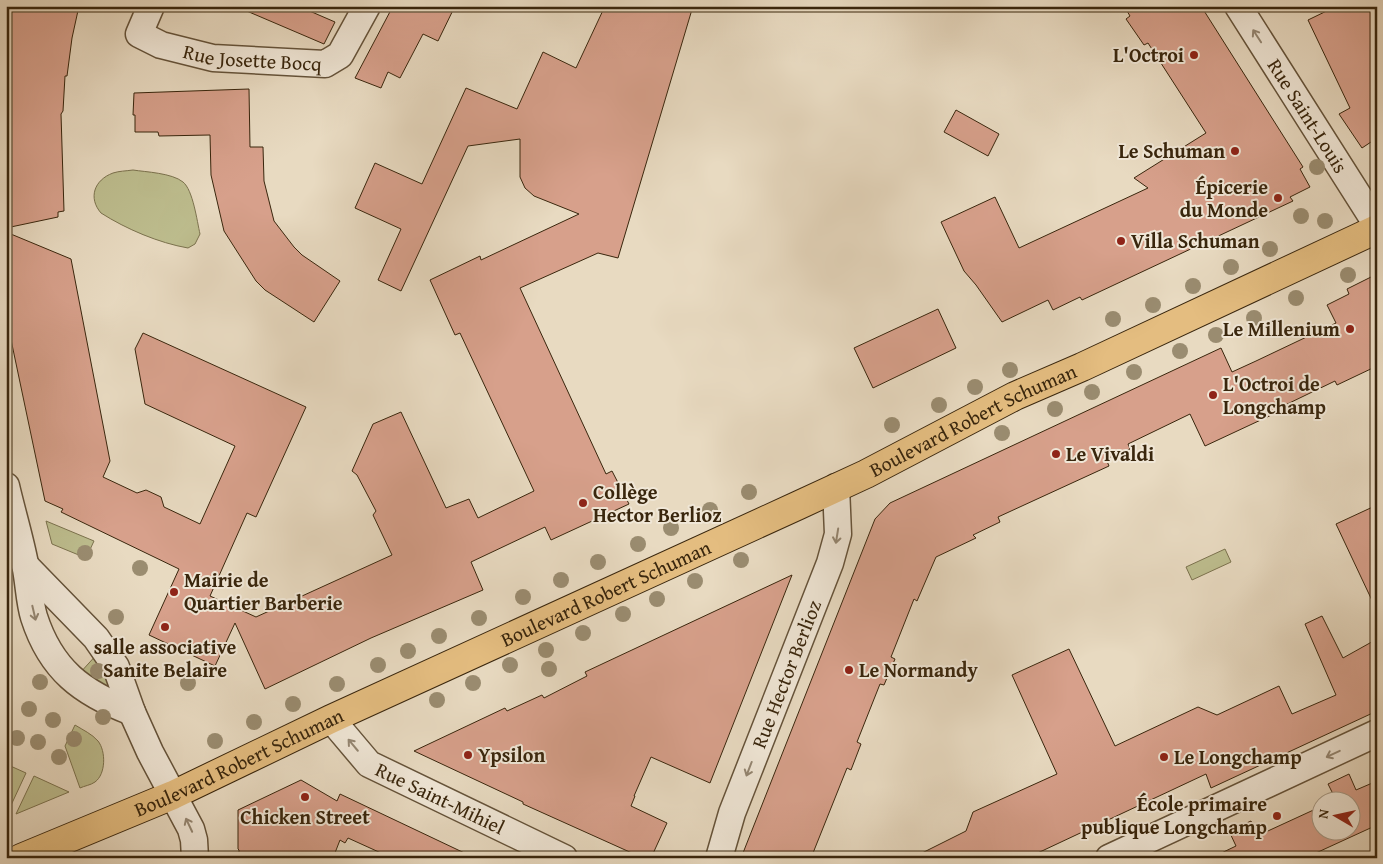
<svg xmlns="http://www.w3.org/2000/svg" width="1383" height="864" viewBox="0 0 1383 864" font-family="'Gentium Book Plus',serif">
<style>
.green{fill:#bdbd8e;stroke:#7b724e}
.building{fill:#d7a08b;stroke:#39260d}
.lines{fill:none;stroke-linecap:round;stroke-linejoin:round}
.street-casing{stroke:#65533a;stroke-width:29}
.primary-casing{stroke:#39260d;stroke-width:30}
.street{stroke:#f0e7d7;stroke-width:26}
.primary{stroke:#e4bd80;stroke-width:28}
.tree{fill:#9a8c70}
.oneway{stroke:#948672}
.poi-dot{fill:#8f2418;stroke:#f0e7d7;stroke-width:2}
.labels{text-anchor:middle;stroke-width:4;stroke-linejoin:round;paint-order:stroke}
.street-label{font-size:20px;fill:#39260d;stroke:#f0e7d7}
.poi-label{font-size:20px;font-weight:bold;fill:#39260d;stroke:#f0e7d7;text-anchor:start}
</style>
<rect width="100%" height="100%" fill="#e8dac1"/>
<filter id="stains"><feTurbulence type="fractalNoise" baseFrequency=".004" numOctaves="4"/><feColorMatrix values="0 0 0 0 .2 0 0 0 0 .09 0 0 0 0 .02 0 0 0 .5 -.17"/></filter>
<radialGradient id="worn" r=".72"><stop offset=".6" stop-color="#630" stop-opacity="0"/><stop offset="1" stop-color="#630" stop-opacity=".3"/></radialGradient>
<g class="green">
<path d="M133 170C146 172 172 173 183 182 193 190 197 221 200 234L195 244 188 248C159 243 126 229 101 213 88 198 94 180 113 173 119 171 126 171 133 170Z"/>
<polygon points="46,521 94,541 86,558 52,544"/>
<polygon points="1225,549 1231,562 1192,580 1186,567"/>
<polygon points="99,652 115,695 79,674"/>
<path d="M75 725C83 730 92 734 98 741 106 751 106 774 95 782 91 785 84 786 80 788L65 746Z"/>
<polygon points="6,764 26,773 6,816"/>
<polygon points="34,776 69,792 16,814"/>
</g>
<g class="building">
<polygon points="11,6 79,6 72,38 67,76 65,76 63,111 61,114 64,211 58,212 58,217 6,228 6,96 11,45 6,44 6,30"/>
<polygon points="235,6 298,6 335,22 324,44"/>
<polygon points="393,6 455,6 438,41 423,34 400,78 388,72 381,88 355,78"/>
<polygon points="605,6 693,6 618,258 598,253 520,288 606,474 612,471 629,504 551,540 545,527 471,562 483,590 371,638 265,689 235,623 215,666 149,635 179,569 61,512 63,509 45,501 6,316 6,232 71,259 110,461 103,477 137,493 146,490 161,497 164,507 200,524 235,446 145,404 135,349 143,333 306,407 256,517 247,513 210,596 256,617 392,555 373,515 376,511 357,475 352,471 373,424 401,412 446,508 469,499 478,518 534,491 460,333 455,335 430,280 480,256 481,260 579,214 534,196 525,188 520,177 520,139 468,146 401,291 378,280 401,229 355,208 375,163 422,184 466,88 517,109 543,52 576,68"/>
<polygon points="1124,6 1201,6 1303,167 1300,169 1310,187 1290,197 1293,201 1082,300 1080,297 1053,310 1048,300 1002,322 976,285 964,271 941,222 995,197 1019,248 1148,188 1134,178 1206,133 1148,43 1144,45 1126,19 1130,16"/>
<polygon points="1337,6 1377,6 1377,138 1362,148 1339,114 1350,108 1308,20"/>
<polygon points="249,89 250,147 263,147 264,181 274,221 294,247 302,255 340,281 314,322 265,290 256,281 224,231 211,175 210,135 159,136 158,132 135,132 135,115 133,115 134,93"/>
<polygon points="956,110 999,134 988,156 944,132"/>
<polygon points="1377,274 1377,366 1337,385 1335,381 1279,408 1280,411 1205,446 1190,414 1128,444 1130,449 1106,459 1109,466 998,517 1000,522 973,535 976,538 936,557 917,601 914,599 891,657 895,659 884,685 880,684 857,742 861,744 851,770 847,768 811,858 741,858 875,519 890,503 1221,348 1232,372 1256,361 1336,323 1327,305 1349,294 1347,289"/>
<polygon points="938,309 956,348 873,388 854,348"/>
<polygon points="1377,505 1377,611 1336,524"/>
<polygon points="792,575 710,783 651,757 634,796 635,796 631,806 667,823 651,858 643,858 523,804 523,802 414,751 505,708 507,711 542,695 544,698 587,676 585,672"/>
<polygon points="1322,616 1343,658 1377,639 1377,711 1211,788 1206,774 1027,858 912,858 966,831 973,812 1057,774 1012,675 1069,649 1115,746 1198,707 1217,715 1279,686 1292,714 1336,695 1305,624"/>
<polygon points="1349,774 1356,790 1377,781 1377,825 1305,858 1211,858 1236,846 1229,831 1251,821 1257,836 1320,807 1320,832 1350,832 1350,802 1333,802 1336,800 1328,784"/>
<polygon points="301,780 337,801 340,794 475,858 392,858 348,838 345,843 340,840 333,858 239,858 239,850 238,849 238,810"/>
</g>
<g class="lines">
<g class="street-casing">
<g id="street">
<path id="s1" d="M151 6 139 34 161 45 213 58 325 64 340 55 367 6"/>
<path id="s2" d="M1238 6 1377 225"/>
<path d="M6 486C12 512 20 538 25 564 29 582 29 601 34 617 51 670 82 693 132 712"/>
<polyline points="25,565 96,638 116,667 132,712 150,752 191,829 194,840 195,858"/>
<path id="s3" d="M331 719 369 764 564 858"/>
<path id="s4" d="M719 858 732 813 830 563 838 534 836 487"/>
<polyline points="1109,858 1377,733"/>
</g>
</g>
<g class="primary-casing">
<g id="primary">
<path id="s5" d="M21 858 173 795 331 719 799 505 866 474 1015 396 1082 367 1377 229"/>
</g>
</g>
<use href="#street" class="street"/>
<use href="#primary" class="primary"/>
</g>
<g class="tree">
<circle cx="1317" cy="167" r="8"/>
<circle cx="1301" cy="216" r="8"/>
<circle cx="1325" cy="221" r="8"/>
<circle cx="1270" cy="249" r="8"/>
<circle cx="1231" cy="267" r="8"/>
<circle cx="1348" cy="275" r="8"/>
<circle cx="1193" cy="286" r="8"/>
<circle cx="1296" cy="298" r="8"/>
<circle cx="1153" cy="305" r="8"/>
<circle cx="1254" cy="318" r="8"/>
<circle cx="1113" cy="319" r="8"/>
<circle cx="1216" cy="335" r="8"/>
<circle cx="1180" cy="351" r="8"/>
<circle cx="1010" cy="370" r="8"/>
<circle cx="1134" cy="372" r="8"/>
<circle cx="975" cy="387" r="8"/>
<circle cx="1092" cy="392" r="8"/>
<circle cx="939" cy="405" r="8"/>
<circle cx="1055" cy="409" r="8"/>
<circle cx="892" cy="425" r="8"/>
<circle cx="1002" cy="433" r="8"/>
<circle cx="749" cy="492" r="8"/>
<circle cx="710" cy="510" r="8"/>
<circle cx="671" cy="528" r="8"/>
<circle cx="638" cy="544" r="8"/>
<circle cx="85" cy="553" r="8"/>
<circle cx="741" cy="560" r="8"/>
<circle cx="598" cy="562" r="8"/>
<circle cx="140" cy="568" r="8"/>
<circle cx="561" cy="580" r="8"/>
<circle cx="695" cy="581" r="8"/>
<circle cx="523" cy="597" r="8"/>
<circle cx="657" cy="599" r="8"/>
<circle cx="623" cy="614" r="8"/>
<circle cx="116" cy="617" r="8"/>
<circle cx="479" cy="618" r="8"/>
<circle cx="583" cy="633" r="8"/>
<circle cx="439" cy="636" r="8"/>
<circle cx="546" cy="650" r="8"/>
<circle cx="408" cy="651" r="8"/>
<circle cx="378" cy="665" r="8"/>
<circle cx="510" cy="665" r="8"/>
<circle cx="549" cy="669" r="8"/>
<circle cx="98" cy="671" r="8"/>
<circle cx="40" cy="682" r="8"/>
<circle cx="188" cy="683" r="8"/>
<circle cx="473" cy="683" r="8"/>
<circle cx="337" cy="684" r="8"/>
<circle cx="437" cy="700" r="8"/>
<circle cx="293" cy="704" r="8"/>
<circle cx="29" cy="709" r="8"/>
<circle cx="103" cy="717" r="8"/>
<circle cx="53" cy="720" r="8"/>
<circle cx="254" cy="722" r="8"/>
<circle cx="17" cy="738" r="8"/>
<circle cx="74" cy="739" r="8"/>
<circle cx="215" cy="741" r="8"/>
<circle cx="38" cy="742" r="8"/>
<circle cx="59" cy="757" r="8"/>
</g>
<defs><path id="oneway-shaft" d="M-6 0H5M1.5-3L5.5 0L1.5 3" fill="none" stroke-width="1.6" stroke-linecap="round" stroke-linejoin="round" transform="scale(1.25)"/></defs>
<g class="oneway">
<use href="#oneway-shaft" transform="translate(1257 36) rotate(-123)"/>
<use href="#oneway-shaft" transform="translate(837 536) rotate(99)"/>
<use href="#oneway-shaft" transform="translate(34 613) rotate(77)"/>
<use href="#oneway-shaft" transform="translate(353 745) rotate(-130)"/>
<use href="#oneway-shaft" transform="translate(1333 754) rotate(155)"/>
<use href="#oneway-shaft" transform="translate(749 769) rotate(111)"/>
<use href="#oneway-shaft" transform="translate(189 825) rotate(-115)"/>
</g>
<g class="poi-dot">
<circle cx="1194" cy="55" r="5"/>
<circle cx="1235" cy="151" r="5"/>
<circle cx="1278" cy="198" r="5"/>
<circle cx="1121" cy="241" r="5"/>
<circle cx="1350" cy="329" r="5"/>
<circle cx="1213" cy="395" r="5"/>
<circle cx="1056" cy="454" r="5"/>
<circle cx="583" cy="503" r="5"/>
<circle cx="174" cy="592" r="5"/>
<circle cx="165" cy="627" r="5"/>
<circle cx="849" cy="670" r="5"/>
<circle cx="468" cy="755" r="5"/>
<circle cx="1164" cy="757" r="5"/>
<circle cx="305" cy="797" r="5"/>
<circle cx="1277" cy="816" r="5"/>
</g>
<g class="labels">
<g class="street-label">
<text dy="7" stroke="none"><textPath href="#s1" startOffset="148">Rue Josette Bocq</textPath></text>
<text dy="7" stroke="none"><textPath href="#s2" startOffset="130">Rue Saint-Louis</textPath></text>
<text dy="7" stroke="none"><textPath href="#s5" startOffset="1048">Boulevard Robert Schuman</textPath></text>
<text dy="7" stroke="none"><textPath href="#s5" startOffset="642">Boulevard Robert Schuman</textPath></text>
<text dy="7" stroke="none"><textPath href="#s4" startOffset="196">Rue Hector Berlioz</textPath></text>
<text dy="7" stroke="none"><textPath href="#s5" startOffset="238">Boulevard Robert Schuman</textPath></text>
<text dy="7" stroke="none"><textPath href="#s3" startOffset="138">Rue Saint-Mihiel</textPath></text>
</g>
<g class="poi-label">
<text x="1184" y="62" text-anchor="end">L'Octroi</text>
<text x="1225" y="158" text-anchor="end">Le Schuman</text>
<text x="1268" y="194" text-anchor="end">Épicerie<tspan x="1268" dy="23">du Monde</tspan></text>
<text x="1131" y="248">Villa Schuman</text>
<text x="1340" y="336" text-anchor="end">Le Millenium</text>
<text x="1223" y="391">L'Octroi de<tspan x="1223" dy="23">Longchamp</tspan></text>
<text x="1066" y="461">Le Vivaldi</text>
<text x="593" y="499">Collège<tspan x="593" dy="23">Hector Berlioz</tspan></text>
<text x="184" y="587">Mairie de<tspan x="184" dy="23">Quartier Barberie</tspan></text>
<text x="165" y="654" text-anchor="middle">salle associative<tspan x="165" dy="23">Sanite Belaire</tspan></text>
<text x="859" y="677">Le Normandy</text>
<text x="478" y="762">Ypsilon</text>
<text x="1174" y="764">Le Longchamp</text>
<text x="1267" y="811" text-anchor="end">École primaire<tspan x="1267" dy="23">publique Longchamp</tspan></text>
<text x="305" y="824" text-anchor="middle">Chicken Street</text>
</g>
</g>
<rect width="1383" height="864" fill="none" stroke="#e8dac1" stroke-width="25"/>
<rect x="8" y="8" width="1368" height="849" fill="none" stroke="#39260d" stroke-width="2.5"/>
<rect x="12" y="12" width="1358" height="839" fill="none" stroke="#39260d"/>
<g transform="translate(1336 816) rotate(279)"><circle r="24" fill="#f0e7d7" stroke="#a79a86"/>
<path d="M0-4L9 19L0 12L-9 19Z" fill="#8f2418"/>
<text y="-8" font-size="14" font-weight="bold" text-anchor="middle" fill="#39260d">N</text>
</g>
<rect width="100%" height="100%" filter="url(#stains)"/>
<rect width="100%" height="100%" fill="url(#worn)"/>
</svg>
